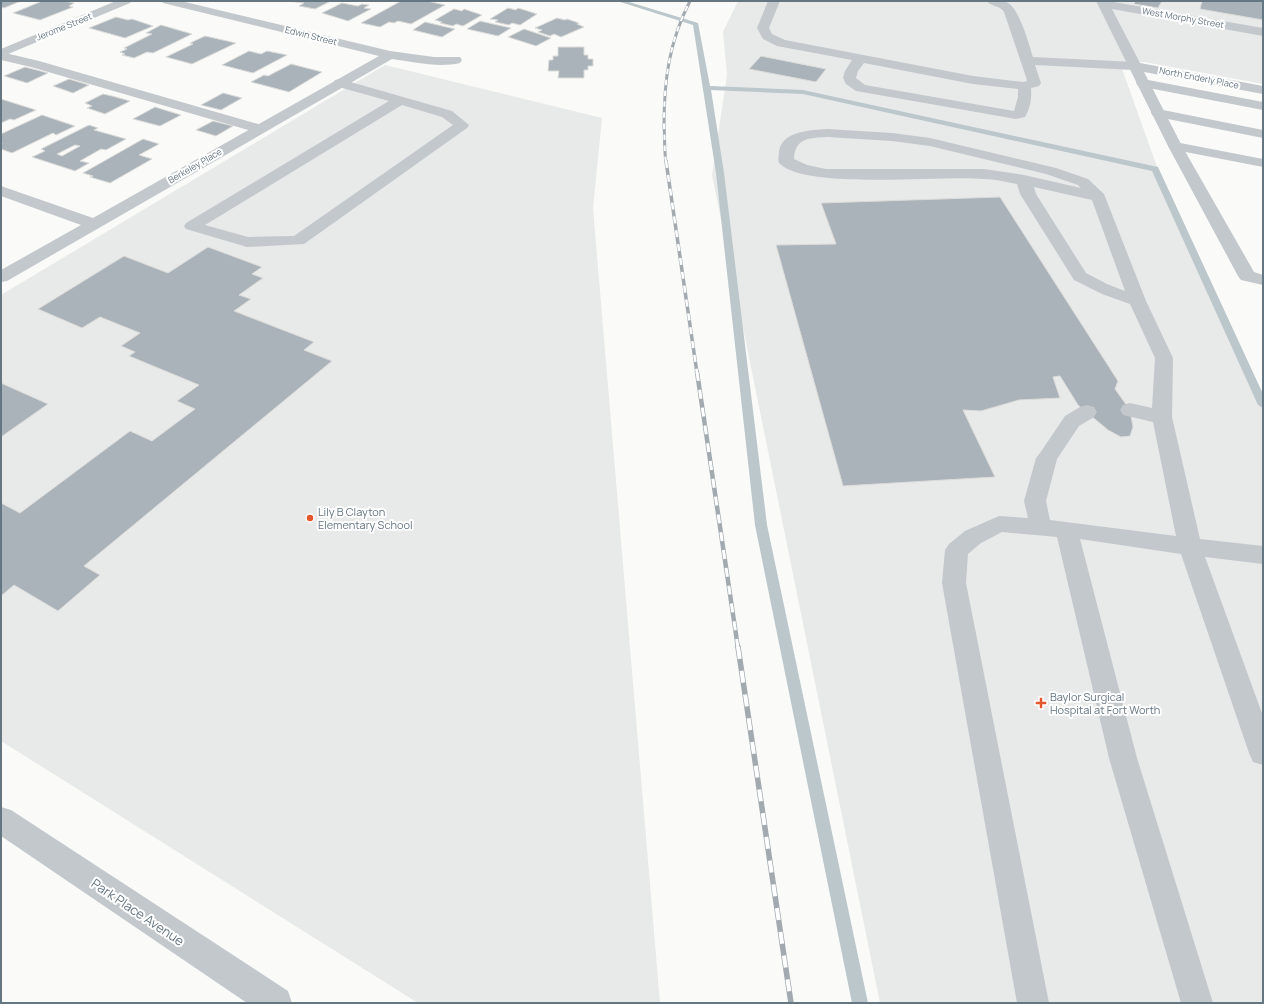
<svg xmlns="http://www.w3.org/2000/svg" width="1264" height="1004" viewBox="0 0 1264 1004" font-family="Manrope,sans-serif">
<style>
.built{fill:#e8e9e9}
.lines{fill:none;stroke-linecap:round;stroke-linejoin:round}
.stream{fill:#bbc7cb;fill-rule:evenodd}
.building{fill:#aab3b9;stroke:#dcdcda;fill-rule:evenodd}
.service{fill:#c3c8cc;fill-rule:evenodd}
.minor{fill:#c3c8cc;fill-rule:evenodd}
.tertiary{fill:#c3c8cc;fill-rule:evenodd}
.rail-far3-casing{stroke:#a2aab0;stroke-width:3}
.rail-far2-casing{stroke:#a2aab0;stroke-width:3.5}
.rail-far1-casing{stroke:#a2aab0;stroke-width:4.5}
.rail-casing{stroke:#a2aab0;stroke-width:5.5}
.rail-far3{stroke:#fff;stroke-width:2;stroke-dasharray:5.5;stroke-linecap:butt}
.rail-far2{stroke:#fff;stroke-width:2.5;stroke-dasharray:7;stroke-linecap:butt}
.rail-far1{stroke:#fff;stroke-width:3;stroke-dasharray:9;stroke-linecap:butt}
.rail{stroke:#fff;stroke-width:4;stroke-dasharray:12;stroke-linecap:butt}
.poi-dot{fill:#e4572e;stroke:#fff;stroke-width:1.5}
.labels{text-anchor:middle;stroke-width:4;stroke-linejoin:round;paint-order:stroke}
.far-street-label{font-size:9px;fill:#657683;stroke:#fff}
.poi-label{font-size:11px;fill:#657683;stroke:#fff;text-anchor:start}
.near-street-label{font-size:13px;fill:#657683;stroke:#fff}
</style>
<rect width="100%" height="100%" fill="#fafaf8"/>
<g class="built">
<polygon points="738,1 1096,1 1112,3 1111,1 1263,1 1263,84 1144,62 1120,63 1156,164 1263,402 1263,1003 880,1003 712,175 727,75 723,32"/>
<polygon points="385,65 602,118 593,208 660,1003 418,1003 1,741 1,295"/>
</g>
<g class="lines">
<polygon class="stream" points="617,1 626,1 698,23 710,86 803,90 1158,167 1263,394 1263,408 1258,405 1152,171 803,94 711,90 724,173 767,525 868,1003 852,1003 755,525 716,173 693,25"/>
</g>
<g class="building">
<polygon points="1,1 21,1 4,8 1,7"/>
<polygon points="35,1 64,1 74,3 69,6 73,7 40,20 13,13 40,2"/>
<polygon points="287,1 331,1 315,9 299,6 304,3"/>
<polygon points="401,1 427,1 445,5 411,24 398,21 394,23 389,22 380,27 361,23"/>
<polygon points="1135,1 1162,1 1158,8 1134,4"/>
<polygon points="1202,1 1263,1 1263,20 1200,9"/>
<polygon points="342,3 358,6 362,4 369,5 364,8 371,9 348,21 322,13"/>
<polygon points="508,8 516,10 518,8 537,14 520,25 512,23 509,25 495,22 498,20 490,19"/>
<polygon points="454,9 462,11 464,9 482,15 463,26 456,24 453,26 440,23 442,22 435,20"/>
<polygon points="116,17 128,20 132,19 153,26 125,38 89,28"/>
<polygon points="557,18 565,20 567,19 579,23 577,24 584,27 561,37 554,34 550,36 538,32 542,30 535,28"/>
<polygon points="480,21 511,28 498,36 467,29"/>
<polygon points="425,22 455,29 442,37 413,30"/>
<polygon points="161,25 192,34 153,53 147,52 134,58 122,55 125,54 120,52 127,49 124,48 152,34 146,33"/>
<polygon points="524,29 551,38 536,46 508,37"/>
<polygon points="205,36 236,43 192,64 166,57 193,44 190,43"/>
<polygon points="558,47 584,47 584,55 588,55 588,59 593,59 593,66 588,66 588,70 584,70 584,78 558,78 559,71 548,71 549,60 553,60 553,56 558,56"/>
<polygon points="249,51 261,54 267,51 287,55 253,73 222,65"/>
<polygon points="761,56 826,69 816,82 749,69"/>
<polygon points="291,64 322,72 289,92 251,82 264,75 268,76"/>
<polygon points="25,67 48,73 27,83 4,76"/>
<polygon points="69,79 89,85 73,93 53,86"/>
<polygon points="223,93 242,98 221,110 201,105"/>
<polygon points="103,94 112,96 130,101 105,114 87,108 92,106 85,103"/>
<polygon points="1,99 36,110 14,120 10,119 1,123"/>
<polygon points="155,107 181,115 160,126 133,119"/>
<polygon points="42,115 75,126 56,135 53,133 12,153 1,149 2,143 1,143 1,134"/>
<polygon points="213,121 233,126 216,136 196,130"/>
<path d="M89 125 98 128 94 130 126 139 106 150 101 149 80 161 89 163 75 171 32 157 45 151 41 149ZM75 145 80 146 62 156 57 154Z"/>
<polygon points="143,139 159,144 139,155 152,159 110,183 90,177 93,176 83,173"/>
<polygon points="1000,197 1118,381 1115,389 1130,410 1133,427 1130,436 1121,437 1108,430 1078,405 1060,376 1053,377 1060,398 1019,400 981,411 963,410 995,477 843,486 776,245 836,244 821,203"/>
<polygon points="208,247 262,267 252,274 263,278 239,295 251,299 234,311 314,342 304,350 332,361 84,566 100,575 58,611 14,585 1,596 1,503 20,513 130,431 152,441 195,409 177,401 199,385 129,356 135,352 121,346 140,333 100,317 82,328 38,309 124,256 168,273"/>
<polygon points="1,383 48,404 1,437"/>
</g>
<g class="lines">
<g class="service">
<path d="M768 1H780L769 28 772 34 785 40 973 76 1023 82 1027 81 1026 77 1004 12C1000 5 991 7 987 1 993 1 1001 0 1006 2 1019 6 1029 45 1033 57L1134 62 1139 63 1140 66 1139 69 1134 70 1035 65 1041 83 1039 86 1031 88C1032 98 1030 109 1025 117L1016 119 856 91 846 84 843 78 845 71 852 60 777 46 763 39 757 28ZM864 63 973 84 1018 89V97L1014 111 865 85 856 78 858 71Z"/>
<polygon points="1,52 39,61 265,126 267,129 265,132 260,133 255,132 31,67 1,60"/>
<path d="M340 79 452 111 469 125 467 128 304 244 247 247 186 229 184 226 186 223 389 101 335 86 333 83 335 80ZM402 105 442 117 453 125 294 236 248 237 205 225Z"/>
<polygon points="1143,79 1263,102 1263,110 1138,86 1136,83 1138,80"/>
<polygon points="1158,109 1263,130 1263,138 1153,116 1151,113 1153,110"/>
<path d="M827 129 892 133 930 138 1056 168 1088 179 1104 194 1146 301 1173 358 1172 417 1200 539 1263 546V564L1205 557 1263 716V765L1253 762 1249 753 1181 554 1080 539 1137 758 1213 1003H1181L1109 758 1057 537 1002 532 981 543 968 554 966 583 1049 1003H1017L942 583 945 550 949 544 965 531 999 516 1028 518 1024 501 1036 458 1040 453 1065 416 1080 407 1087 405 1094 407 1097 412 1094 417 1079 426 1057 459 1046 501 1050 520 1176 536 1153 422 1123 415 1120 410 1123 405 1130 403 1152 408 1155 358 1130 304 1102 294 1074 280 1020 194 1017 184C1006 182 995 179 984 179 942 175 808 190 780 164 777 161 779 156 779 152 781 131 811 130 827 129ZM827 137 892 141 930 146 1046 174 1078 185 1081 188 1024 175 984 169H826L807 165 794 159C795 138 809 138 827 137ZM1034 187 1092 200 1125 291 1107 284 1086 273 1036 194Z"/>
<polygon points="1175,142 1263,159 1263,167 1170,149 1168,146 1170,143"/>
</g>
<g class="minor">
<polygon points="116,1 132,1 130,3 1,57 1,49"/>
<path d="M161 1H181L390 51 434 57H460L462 60 460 63C438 68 414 62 392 59L7 281 1 282V270L81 225 1 196V186L93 218 379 56 163 3Z"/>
<polygon points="1096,1 1108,1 1263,28 1263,36 1112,9 1140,63 1263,86 1263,94 1144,72 1182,146 1254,272 1263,275 1263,285 1241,280 1238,276 1168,146"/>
</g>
<polygon class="tertiary" points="1,807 11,810 288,991 292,1003 247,1003 1,836"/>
<g class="rail-far3-casing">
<path id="rail-far3" d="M666 162C664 150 665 138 664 126 664 80 669 42 690 1"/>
</g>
<g class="rail-far2-casing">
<polyline id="rail-far2" points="666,161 697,373"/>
</g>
<g class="rail-far1-casing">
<polyline id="rail-far1" points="697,372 738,648"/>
</g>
<g class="rail-casing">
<polyline id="rail" points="738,647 791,1003"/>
</g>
<use href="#rail-far3" class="rail-far3"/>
<use href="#rail-far2" class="rail-far2"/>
<use href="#rail-far1" class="rail-far1"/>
<use href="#rail" class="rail"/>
</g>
<g class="poi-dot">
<circle cx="310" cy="518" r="4"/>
<path d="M1039 697h4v4h4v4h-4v4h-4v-4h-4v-4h4z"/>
</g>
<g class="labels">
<g class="far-street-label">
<text transform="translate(1183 18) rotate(10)" y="3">West Morphy Street</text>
<text transform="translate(64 27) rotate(-22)" y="3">Jerome Street</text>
<text transform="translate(311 36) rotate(14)" y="3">Edwin Street</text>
<text transform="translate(1199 78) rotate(11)" y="3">North Enderly Place</text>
<text transform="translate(195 166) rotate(-30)" y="3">Berkeley Place</text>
</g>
<g class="poi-label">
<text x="318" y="516">Lily B Clayton<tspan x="318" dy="13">Elementary School</tspan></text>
<text x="1050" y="701">Baylor Surgical<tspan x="1050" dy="13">Hospital at Fort Worth</tspan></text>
</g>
<g class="near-street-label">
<text transform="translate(138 912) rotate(34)" y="5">Park Place Avenue</text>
</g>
</g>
<rect width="1264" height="1004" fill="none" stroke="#657683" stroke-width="4"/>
</svg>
